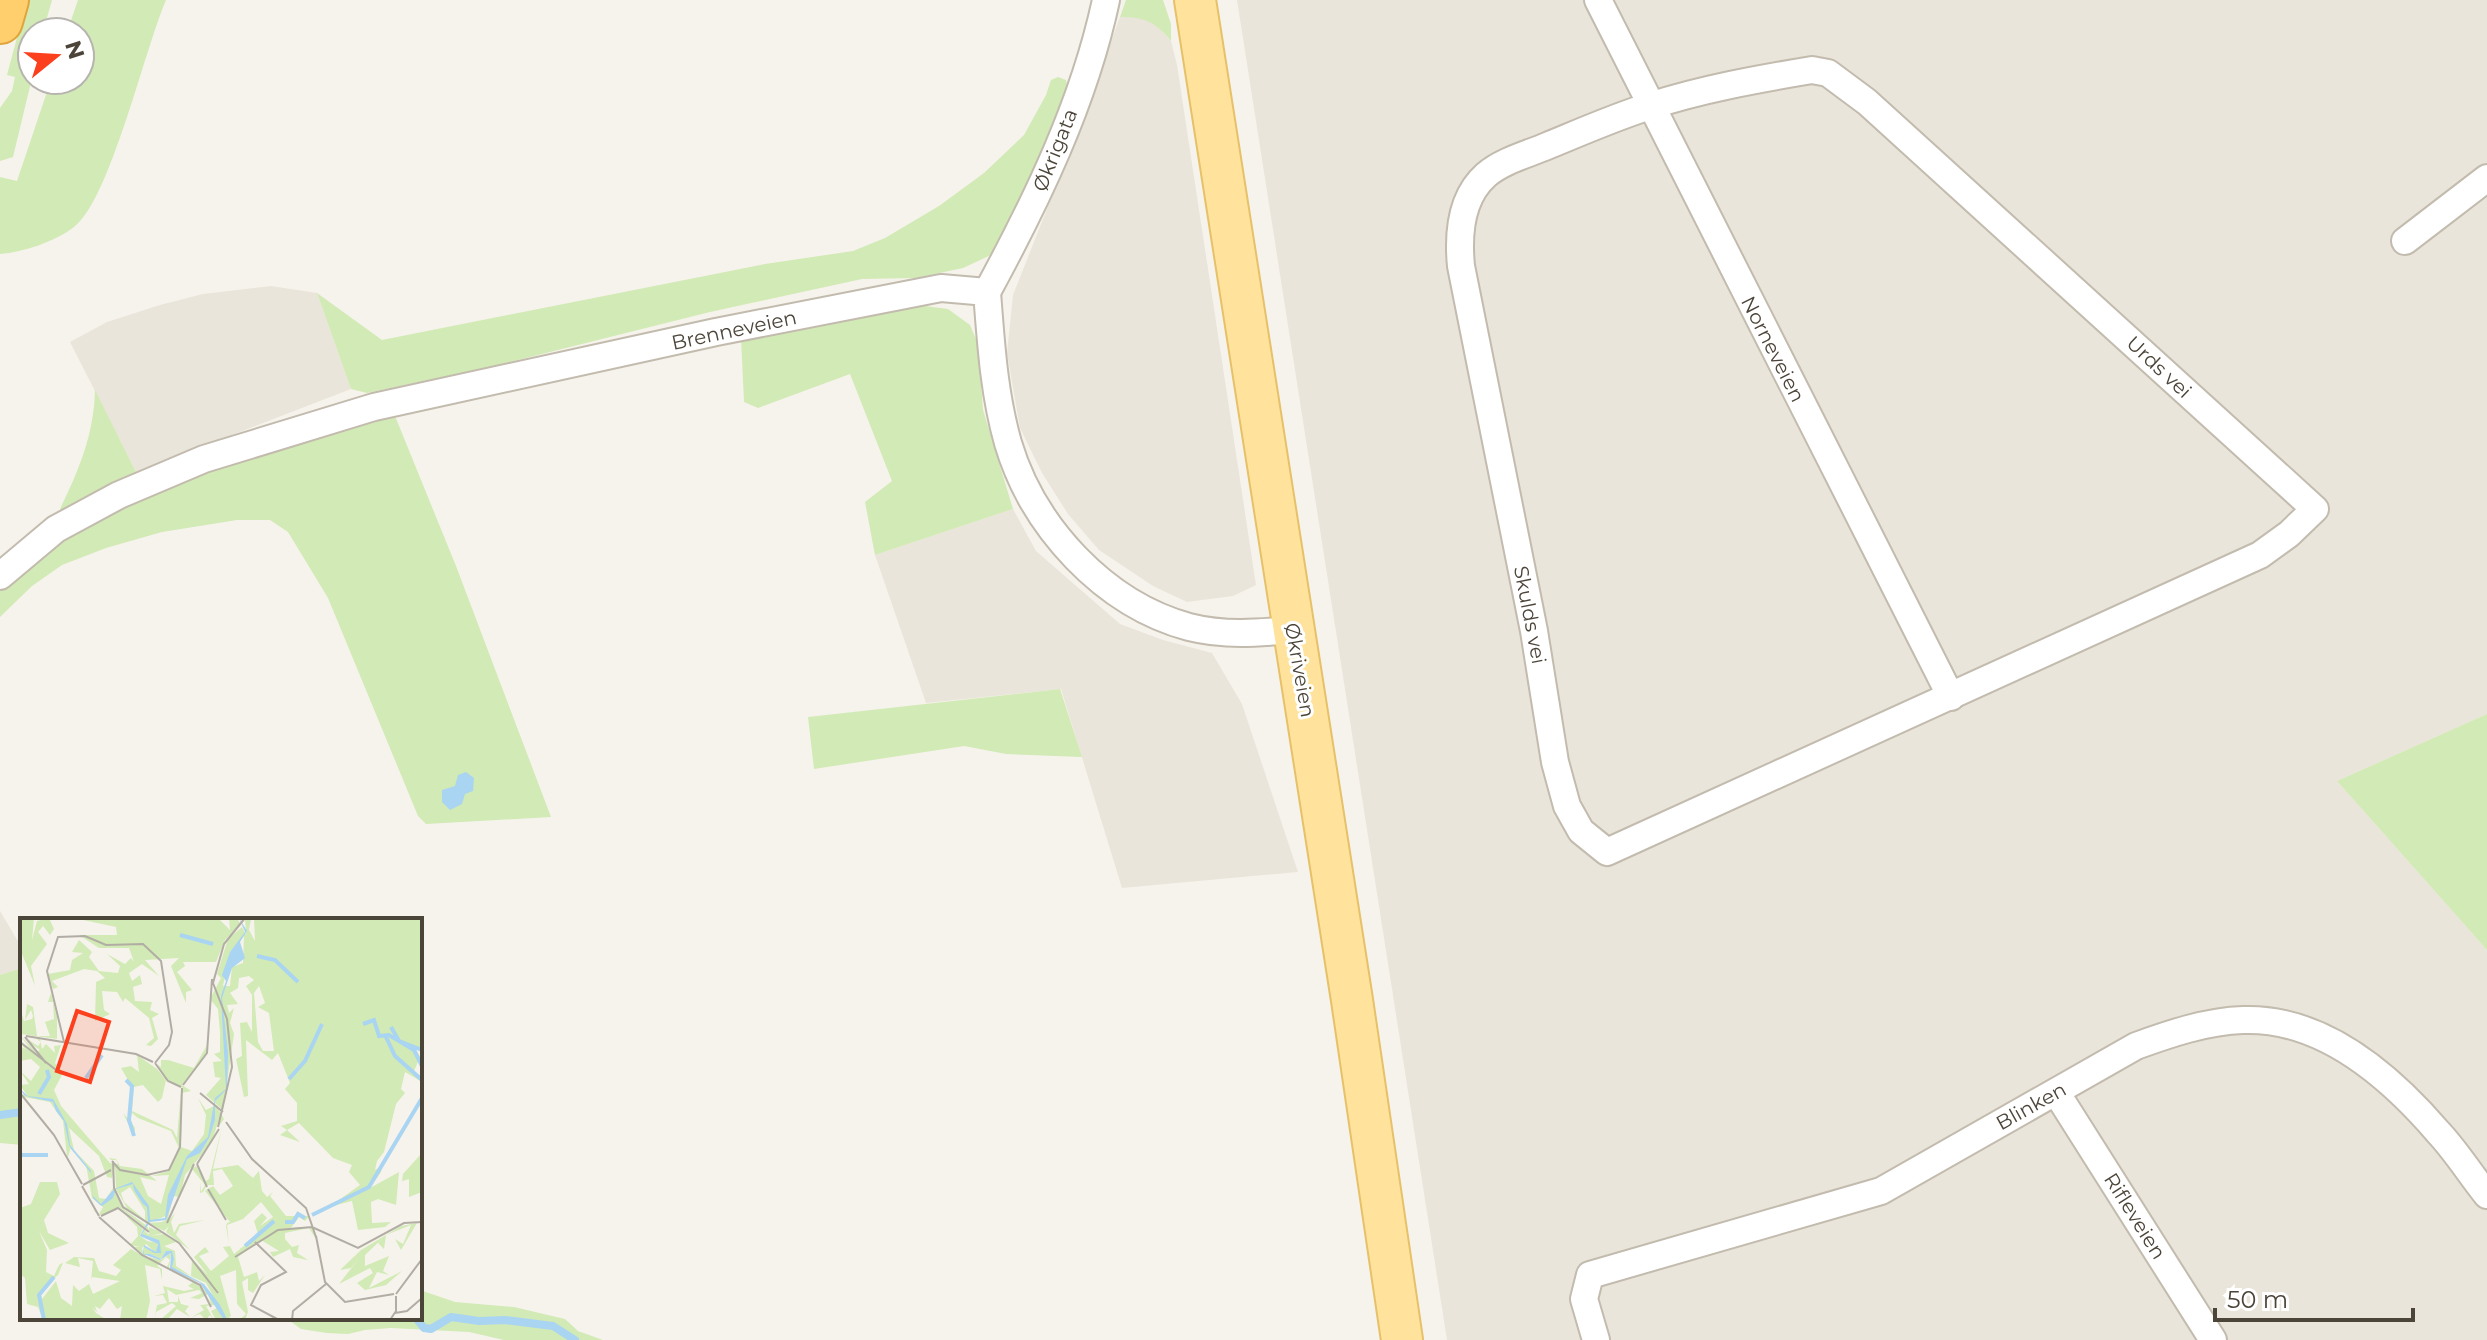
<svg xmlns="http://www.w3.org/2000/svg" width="2487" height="1340" viewBox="0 0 2487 1340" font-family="Montserrat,sans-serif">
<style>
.residential{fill:#eae5da}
.green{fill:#d2eab5}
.water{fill:#a9d4f2}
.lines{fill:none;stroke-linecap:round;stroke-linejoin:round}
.stream{stroke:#a9d4f2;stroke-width:8}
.minor-casing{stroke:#c2bbae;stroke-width:30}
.primary-casing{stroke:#e6c16a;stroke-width:44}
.motorway-casing{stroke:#e0a43c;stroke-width:48}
.minor{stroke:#fff;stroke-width:26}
.primary{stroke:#ffe39c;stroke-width:40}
.motorway{stroke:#ffcf6e;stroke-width:44}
.labels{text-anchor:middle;stroke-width:6;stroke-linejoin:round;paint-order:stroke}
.street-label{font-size:20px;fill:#4b4439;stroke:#fff}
.inset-river{fill:none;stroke:#a9d4f2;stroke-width:4}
.inset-road{fill:none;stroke:#b2ada4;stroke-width:2}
.view{fill:#fc3f1d;fill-opacity:0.15;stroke:#fc3f1d;stroke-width:4}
.inset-edge{fill:none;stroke:#4b4439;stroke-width:4}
</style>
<rect width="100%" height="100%" fill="#f6f3ec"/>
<g class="residential">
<polygon points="1237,0 2487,0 2487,714 2337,781 2487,950 2487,1340 1447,1340"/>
<polygon points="1120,17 1141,17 1155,23 1171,41 1177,65 1256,585 1233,596 1187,602 1153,586 1099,550 1068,514 1042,473 1020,428 1007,353 1013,295 1088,105"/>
<polygon points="271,286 317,293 351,389 136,472 70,342 107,322 160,305 203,294"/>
<polygon points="1013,509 1036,551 1120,624 1163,640 1212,653 1242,704 1298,872 1122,888 1061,689 926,703 875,555"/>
<polygon points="0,911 22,948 22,968 0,975"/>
</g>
<g class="green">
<polygon points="27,0 52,0 43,32 32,32 32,78 13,157 0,161 0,108 12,91 15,77 7,75"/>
<path d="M78 0H166C145 48 110 200 74 227 54 242 24 252 0 254V177L17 181 51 80H80V32H67Z"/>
<path d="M1126 0H1163L1171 24V41C1156 22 1144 17 1120 17Z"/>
<polygon points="1058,77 1066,80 1068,89 1035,176 1004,238 991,255 963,268 916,278 862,279 710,312 494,366 367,393 351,389 317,293 382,340 765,264 853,251 885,238 939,206 984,173 1024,135 1046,95 1051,80"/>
<polygon points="925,306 948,309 970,325 978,344 983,410 1013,509 875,555 865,502 892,481 850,374 758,408 744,402 741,338 869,312"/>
<path d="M95 390 136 472 65 513 60 509C79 470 94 434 95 390Z"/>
<path d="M395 416 456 566 551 817 426 824 418 816 328 598 288 532 270 520H237L162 532 106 548 62 565 32 586 0 617V590C85 493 273 448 395 416Z"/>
<polygon points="1060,689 1082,757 1006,754 964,746 814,769 808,717"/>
<polygon points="2487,714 2487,950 2337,781"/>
<polygon points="22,968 22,1145 0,1143 0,975"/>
<polygon points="420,1290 455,1302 514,1307 565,1319 578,1331 603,1340 504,1340 469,1332 391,1328 365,1330 348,1334 327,1333 301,1329 286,1318 420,1318"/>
</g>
<polygon class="water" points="466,772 474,778 473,791 465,794 462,804 450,810 442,802 442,790 455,786 458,775"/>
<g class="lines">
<g class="stream">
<polyline points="0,1115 22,1112"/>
<polyline points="416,1318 424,1328 431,1329 451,1317 479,1321 505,1320 553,1326 575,1340"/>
</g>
<g class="minor-casing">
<g id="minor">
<polyline points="1598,0 1951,697"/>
<path d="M1812 70 1828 73 1867 102 2315 509 2289 534 2260 555 1607 852 1581 831 1567 806 1555 762 1534 631 1461 266C1458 235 1460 198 1486 175 1502 161 1528 154 1547 146 1581 132 1615 117 1650 106 1702 89 1758 79 1812 70Z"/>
<polyline points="2405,241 2487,178"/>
<path d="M987 292C1037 200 1084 103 1106 0"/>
<path d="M0 576 56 529 119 495 204 459 374 407 716 332 941 288 987 292C991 344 994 394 1008 443 1033 527 1104 604 1189 627 1224 636 1258 633 1292 630"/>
<polyline points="2056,1092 2213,1340"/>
<path d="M1596 1340 1584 1299 1590 1275 1881 1191 2136 1046C2169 1034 2207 1021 2243 1020 2322 1017 2389 1075 2438 1132 2456 1151 2470 1174 2487 1195"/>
</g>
</g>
<g class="primary-casing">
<polyline id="primary" points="1195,0 1352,1000 1402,1340"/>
</g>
<g class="motorway-casing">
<polyline id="motorway" points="0,21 6,0"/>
</g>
<use href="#minor" class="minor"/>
<use href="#primary" class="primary"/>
<use href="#motorway" class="motorway"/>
</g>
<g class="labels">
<g class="street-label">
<text transform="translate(1055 150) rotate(-68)" y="7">Økrigata</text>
<text transform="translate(734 330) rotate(-12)" y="7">Brenneveien</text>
<text transform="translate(1773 349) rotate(63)" y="7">Norneveien</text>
<text transform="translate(2159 367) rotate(43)" y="7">Urds vei</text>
<text transform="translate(1530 615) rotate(79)" y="7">Skulds vei</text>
<text transform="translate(1300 670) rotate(80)" y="7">Økriveien</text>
<text transform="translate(2031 1106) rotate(-29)" y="7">Blinken</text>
<text transform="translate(2135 1216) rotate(58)" y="7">Rifleveien</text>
</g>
</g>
<g transform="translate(20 918)">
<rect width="402" height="402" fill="#f6f3ec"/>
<path d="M0 0H14L12 22 17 3 29 0 34 11 30 17 23 8 18 14 27 26 11 48 15 68 0 31ZM54 0H198L210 12 209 0H217L221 7 205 22 196 44H163L165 48 157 54 172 72 166 74V85L151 48 159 40 125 42 139 58 122 46 109 55 112 63 120 57 122 66 113 69 115 83 132 84 130 92 139 96 132 100 138 121 131 128 126 127 134 120 129 100 105 80 103 84 97 74 82 73 84 92 90 96 75 103 76 64 85 60 77 53 64 51 32 63 38 69 33 71 28 56 50 52 52 42 63 35 52 34 59 22 72 34 69 39 79 53 98 55 100 48 87 36 105 46 111 40 114 44 109 30H79L59 17H97L96 9ZM225 0H230L231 1 229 12 235 23 234 0H402V132H396L400 139 394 153 400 159 402 145V164L385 154 381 171 385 175 376 186 364 234 357 243 355 252 362 248 361 254 350 270 379 254 376 287 358 281 351 284 352 305 371 304 365 309 338 312 332 283 309 289 340 267 329 254 332 247 313 240 279 205 267 212 280 224 260 217 267 212 261 208 277 203V185L265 171 270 165 258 135 252 142 226 122 228 178 224 179 216 141 222 138 220 105 227 104 232 114V77L226 68 234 62 229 58 219 60 218 70 210 75 218 86 207 87 209 95 214 90 210 105 214 116 203 192 186 177 201 160 195 159 193 144 202 143 194 136 200 134V114L198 91 190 81 201 60 197 56 208 21 222 9 226 17ZM224 18 223 45 212 49 210 68H203L210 34ZM239 68 245 85 238 89 249 95 254 133H243L238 124 234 75ZM31 75 37 99V121L1 116 0 90 4 103 12 101 13 98 11 92 5 102 7 86 13 89 17 118H30L25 104 34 101 33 84H28ZM0 117 16 134 20 132 7 123 6 120 18 128 21 124 15 120 20 121 22 131 26 126 35 135 34 128 41 127 35 145 43 155 34 172 41 188 90 245 98 246 96 242H91L89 240 96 241 100 248 122 251 137 263 120 259 128 278 141 286 149 257 132 258 149 253 159 230 151 213 118 200 112 195 110 202 115 210 114 218 103 195 109 202 112 169 101 150 111 148 119 154 117 137 137 151 146 162 142 180 138 184 123 167 114 169 112 193 153 212 157 220 161 173 163 170 147 162 135 145 141 149V142H148L174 150 187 127 186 137 162 167 171 173 162 175 161 229 172 233 184 216 186 197 178 180 186 192 196 187 204 201 199 208 200 197 192 224 165 257 160 279 153 278 147 305 155 295 151 304 154 315 159 306 185 302 160 308 156 317 170 332 146 314 149 308 144 313 128 305 142 304 146 302V298L127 305 108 292 96 271 95 249 92 260 87 259 79 238 49 210 54 232 74 253 79 280 86 281 93 270 105 292 127 308 129 313 99 289 83 297 78 296 75 294 73 291 79 296 83 289 72 280 66 247 51 229 48 239 47 238 43 203 30 184 4 179 1 177H7L0 167 9 166 0 153 11 163 20 149 11 141 0 143V128L6 132 0 125 14 136ZM110 269 125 293V302L104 284 101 275ZM202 209 193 251 218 247 233 260 239 253 242 273 247 279 253 274 250 278 266 298H290L285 303 279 299 271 310 283 309H288L292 310 293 311 295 319 296 321 289 310 265 315V321L272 329 279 327 277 335 288 342 273 339 270 331 253 339 250 334 259 333 241 322 218 339 224 359 237 354 239 363 245 357 233 375 228 372V360L222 364 228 394 225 402H219L226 396 217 386 216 352 200 358 211 398 206 402 186 365 151 349 154 341 152 333H146L141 341 130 336 124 337V329L136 335 126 326 122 330 124 338 141 342 151 335 149 351 161 354 182 367 196 385 204 402H196L191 393 197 390 195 387 186 388 194 402 190 397 186 402 180 396 172 399 184 392 180 387 191 386 188 376 179 381 170 380 182 375 179 372 156 377 147 371 149 384H158V378L161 386 169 388 165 393 170 399 157 391 147 402H140L156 388 152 385 136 394 134 402 137 387 147 385 143 377 134 378 145 375 143 368 164 373 174 371 168 368 173 364 187 374 177 364 150 352 147 349 150 342 146 339 137 348 142 351V362L140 351 125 347 130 383 126 402H100L102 388 97 391 89 380 80 391 75 388 77 394 72 389 76 395 87 402H23L18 389 7 386 5 360 0 356V290L11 286 20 264H37L40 276 24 302 28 315 49 325 30 332 19 313 27 332 26 354 34 358 38 349 40 346 43 345 38 357 21 372 22 381 36 363 41 380 52 388 53 367 59 373 69 366 73 376 100 363 72 359 71 363 73 343 58 340 60 349 45 345 54 339 74 340 79 353 96 358 101 352 93 347 111 331 126 340 112 329H120L110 327 118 318 117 309 109 301 103 294 123 311 120 318 127 323 138 325 137 335 139 322 122 317 124 312 129 317V309L143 315 130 318 144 316 156 324 144 328 155 333 156 348 171 358 172 341 188 357 174 339 185 329 189 334 179 338 191 353 209 338 203 329 210 328 214 336 238 316 234 303 242 295 247 300 240 308 253 299 241 284 223 301 207 307 209 326 206 308 207 305 210 304 185 273 193 268 200 277 213 268 202 251 193 253 194 267H187L183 274 180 275V264L181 274 185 267 172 251 176 248 186 263 189 261ZM402 235V274L389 279V261L382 263 383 256ZM397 305 381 332 375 321 383 326 391 307 366 317 364 331 358 325 364 319 345 337V348L369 338 363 353 369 357 357 354 349 370 382 353 366 367 345 372 337 365 353 355 350 350 319 366 340 339 331 350 320 352 341 332 381 308Z" fill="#d2eab5" fill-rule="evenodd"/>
<path d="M219 0 227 13 220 24 225 40 212 50 202 80 208 135 207 171 195 183V202L189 220 180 235 167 241 146 302 130 304 122 316 139 322 140 326 141 335H134L124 329V336H130L141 341 146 333H152L154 341 152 349 184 366 200 387 206 399 204 402 180 365 150 351 151 335 140 342 123 336 124 327 136 334 138 326 120 318 128 303 127 289 123 286 114 272 113 266 96 271 93 280 82 288 80 287 73 280 71 255 51 231 49 227 44 203 36 193 33 184 10 179 4 177 0 171 8 178 33 181 47 206 50 227 71 253 73 278 81 286 94 271 112 264 129 288 130 302 145 300 148 277 167 238 188 219 195 180 206 171 201 78 206 63 202 57 210 34 225 14Z" fill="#a9d4f2"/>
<path class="inset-river" d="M160 17 193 26M237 38 255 42 278 64M343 106 354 102 359 118 369 117 394 132 402 148M371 109 379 123 402 132M366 119 375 138 402 162M66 160 82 137M269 161 285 143 302 106M106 162 112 168 109 202 114 218M19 176 29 159 27 152M0 237H28M292 297 349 269 402 180M265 304H273L278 296 285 300M225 328 254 303M24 402 19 377 34 359"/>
<path class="inset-road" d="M6 118 116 136 133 144M5 119 26 145M0 124 40 155M44 124 27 53 38 19 65 18 86 27 123 26 141 43 152 114 149 127 135 145M135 145 148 163 161 169M163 167 187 135 192 61M0 175 34 217 62 266M180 175 203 194M206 204 232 241 286 290 297 322M198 209 212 149 207 101 193 65 204 26 225 0M92 243 100 252 127 257 149 252 160 229 162 170M93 243 94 270 103 289 159 325 198 375M177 246 199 211M177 246 187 269M63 267 91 252M62 268 79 298M188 271 206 302M81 298 98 290 129 314M79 299 122 337 180 367 191 389M147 305 174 246M296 318 305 364 325 384 374 376M235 324 266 354 241 367 231 387 259 402M215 339 258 312 292 309 338 330 384 305 402 304M376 376 402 341M375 395 387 393 402 380M272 402 273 393 306 366M370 402 376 393V378"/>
<path class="view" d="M57 93 89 104 70 164 37 153Z"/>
<rect width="402" height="402" class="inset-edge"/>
</g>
<g transform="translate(56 56) rotate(72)"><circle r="38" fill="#ffffff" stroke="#b7b4b0" stroke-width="2"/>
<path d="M0-6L14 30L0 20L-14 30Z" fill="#fc3f1d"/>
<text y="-12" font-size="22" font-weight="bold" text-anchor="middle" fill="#4b4439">N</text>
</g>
<path d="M2215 1308v12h198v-12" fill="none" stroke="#4b4439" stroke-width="4"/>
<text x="2227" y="1308" font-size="24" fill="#4b4439" stroke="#ffffff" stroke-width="6" paint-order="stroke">50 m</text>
</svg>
